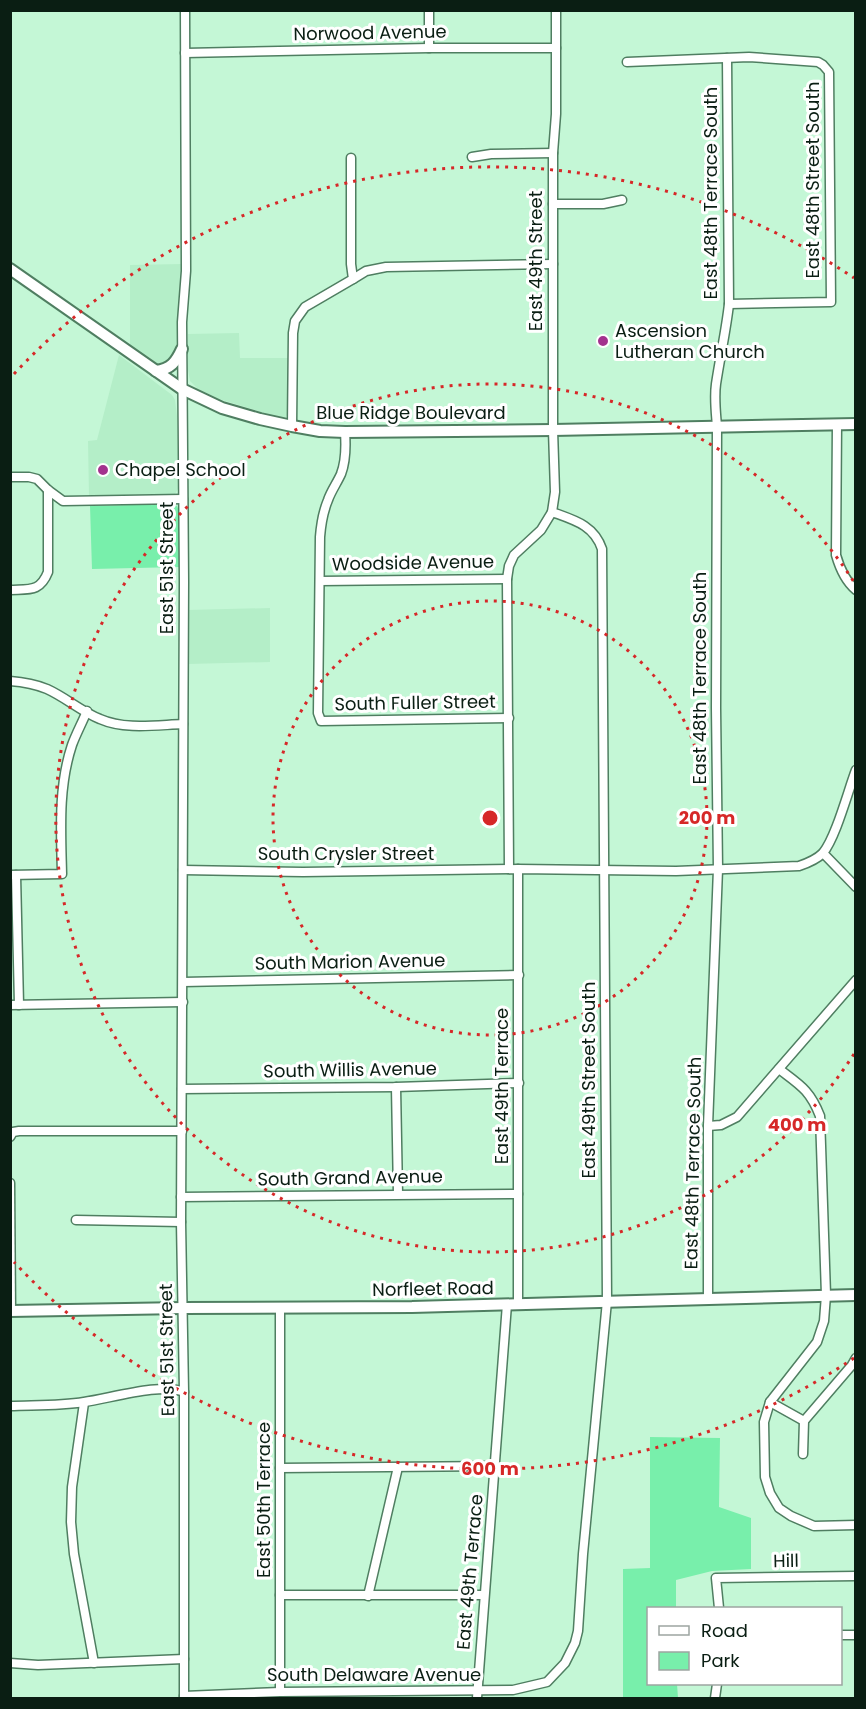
<svg xmlns="http://www.w3.org/2000/svg" width="866" height="1709" viewBox="0 0 866 1709" font-family="Poppins,sans-serif">
<style>
.built{fill:#b4eec8}
.green{fill:#78efab}
.lines{fill:none;stroke-linecap:round;stroke-linejoin:round}
.minor-casing{stroke:#4f7e61;stroke-width:11}
.tertiary-casing{stroke:#4f7e61;stroke-width:14}
.minor{stroke:#fff;stroke-width:8}
.tertiary{stroke:#fff;stroke-width:10}
.ring{fill:none;stroke:#d62828;stroke-width:3;stroke-dasharray:3 6}
.poi-dot{fill:#a3328e;stroke:#fff;stroke-width:2}
.labels{text-anchor:middle;stroke-width:6;stroke-linejoin:round;paint-order:stroke}
.street-label{font-size:18px;fill:#0a1e13;stroke:#fff}
.poi-label{font-size:18px;fill:#0a1e13;stroke:#fff;text-anchor:start}
.centre{fill:#d62828;stroke:#fff;stroke-width:3}
.ring-label{font-size:18px;text-anchor:middle;font-weight:bold;fill:#d62828;stroke:#fff;stroke-width:6;stroke-linejoin:round;paint-order:stroke}
</style>
<rect width="100%" height="100%" fill="#c4f7d6"/>
<g class="built">
<polygon points="182,264 182,285 176,350 171,362 159,365 154,364 130,345 130,265"/>
<polygon points="239,333 240,358 288,358 288,413 286,417 278,417 219,399 198,389 190,381 188,370 188,334"/>
<polygon points="119,355 172,395 175,400 177,416 178,489 175,494 89,496 88,441 97,440"/>
<polygon points="270,608 270,662 188,664 187,610"/>
</g>
<g class="green">
<polygon points="173,504 177,506 179,511 179,567 92,569 90,506"/>
<polygon points="650,1437 720,1438 719,1507 751,1518 751,1569 712,1571 676,1580 676,1608 648,1608 648,1684 677,1684 678,1698 623,1698 623,1569 650,1568"/>
</g>
<g class="lines">
<g class="minor-casing">
<g id="minor">
<polyline points="429,48 429,10"/>
<polyline points="185,53 429,48 556,48"/>
<polyline points="627,62 749,57 818,62 823,65 829,72 831,302 729,304"/>
<polyline points="472,157 491,154 553,153"/>
<polyline points="553,204 603,204 622,200"/>
<polyline points="353,279 366,271 386,267 553,264"/>
<path d="M837 424 836 555C840 569 845 581 856 590"/>
<polyline points="292,426 293,333 295,321 305,307 353,279 351,264 351,158"/>
<path d="M345 432C346 446 346 461 341 474 337 483 331 491 328 500 323 512 321 524 320 537L318 713 321 721 509 718"/>
<polyline points="10,477 29,477 37,479 48,490 63,501 183,499"/>
<polyline points="320,581 507,579"/>
<path d="M10 590C30 589 40 592 48 572V490"/>
<path d="M10 681C23 682 35 684 47 689 65 697 82 712 100 719 125 730 156 725 183 724"/>
<polyline points="823,853 856,887"/>
<polyline points="509,869 507,579 509,566 514,555 541,530 552,512 555,492 553,430 553,153 556,114 556,10"/>
<path d="M183 870 303 872 518 869 676 871 799 866C808 863 816 860 823 853 836 837 848 791 856 770"/>
<path d="M10 875 62 874C61 831 58 787 72 745 76 734 82 723 87 711"/>
<polyline points="16,875 19,1005"/>
<polyline points="183,982 519,975"/>
<polyline points="10,1005 183,1002"/>
<path d="M779 1069C800 1085 810 1090 820 1116L826 1295 824 1321 817 1342 770 1402 764 1422 765 1477 770 1493 779 1508 791 1516 814 1526 856 1525"/>
<polyline points="396,1087 398,1194"/>
<polyline points="182,1089 396,1087 519,1083"/>
<polyline points="708,1126 721,1125 737,1117 856,980"/>
<polyline points="10,1137 13,1132 19,1131 182,1131"/>
<polyline points="10,1183 11,1311"/>
<polyline points="181,1197 518,1194"/>
<polyline points="76,1220 181,1222"/>
<path d="M708 1298V1126L718 869 716 708 717 427C716 413 714 398 716 384 720 357 726 331 729 304L727 58"/>
<polyline points="518,1303 518,869"/>
<polyline points="770,1402 804,1421"/>
<polyline points="84,1403 72,1487 71,1522 74,1554 94,1663"/>
<path d="M10 1406C35 1405 60 1406 84 1402 108 1399 163 1382 184 1392"/>
<polyline points="803,1454 804,1421 852,1365 856,1358"/>
<polyline points="280,1468 495,1466"/>
<polyline points="280,1595 484,1595"/>
<polyline points="368,1596 398,1467"/>
<polyline points="719,1608 716,1578 856,1576"/>
<polyline points="840,1635 856,1635"/>
<polyline points="10,1663 38,1665 184,1659"/>
<polyline points="280,1692 280,1307"/>
<path d="M184 1696 280 1692 513 1690 547 1682 565 1663 575 1643 578 1631 583 1554 607 1301 602 549C594 525 574 520 552 512"/>
<polyline points="184,1698 184,1392 181,1222 184,582 182,322 186,271 185,10"/>
<polyline points="477,1698 507,1304"/>
<polyline points="715,1698 717,1684"/>
</g>
</g>
<g class="tertiary-casing">
<g id="tertiary">
<polyline points="10,269 182,389 222,408 260,419 292,426 320,431 345,432 553,430 856,424"/>
<path d="M156 371C171 369 176 362 182 349"/>
<polyline points="10,1311 183,1308 412,1307 856,1295"/>
</g>
</g>
<use href="#minor" class="minor"/>
<use href="#tertiary" class="tertiary"/>
</g>
<g class="ring">
<circle cx="490" cy="818" r="217"/>
<path d="M854 1054A434 434 0 1 1 854 582"/>
<path d="M854 1358A651 651 0 0 1 14 1262M14 374A651 651 0 0 1 854 278"/>
</g>
<g class="poi-dot">
<circle cx="603" cy="341" r="6"/>
<circle cx="103" cy="470" r="6"/>
</g>
<g class="labels">
<g class="street-label">
<text transform="translate(370 33) rotate(-1)" y="6">Norwood Avenue</text>
<text transform="translate(813 180) rotate(-90)" y="6">East 48th Street South</text>
<text transform="translate(711 193) rotate(-90)" y="6">East 48th Terrace South</text>
<text transform="translate(536 261) rotate(-90)" y="6">East 49th Street</text>
<text x="411" y="419">Blue Ridge Boulevard</text>
<text transform="translate(413 563) rotate(-1)" y="6">Woodside Avenue</text>
<text transform="translate(167 568) rotate(-90)" y="6">East 51st Street</text>
<text transform="translate(700 678) rotate(-90)" y="6">East 48th Terrace South</text>
<text transform="translate(415 703) rotate(-1)" y="6">South Fuller Street</text>
<text x="346" y="860">South Crysler Street</text>
<text transform="translate(350 962) rotate(-1)" y="6">South Marion Avenue</text>
<text transform="translate(350 1070) rotate(-1)" y="6">South Willis Avenue</text>
<text transform="translate(589 1080) rotate(-90)" y="6">East 49th Street South</text>
<text transform="translate(502 1086) rotate(-90)" y="6">East 49th Terrace</text>
<text transform="translate(693 1163) rotate(-89)" y="6">East 48th Terrace South</text>
<text transform="translate(350 1178) rotate(-1)" y="6">South Grand Avenue</text>
<text transform="translate(433 1289) rotate(-1)" y="6">Norfleet Road</text>
<text transform="translate(167 1350) rotate(-91)" y="6">East 51st Street</text>
<text transform="translate(264 1500) rotate(-90)" y="6">East 50th Terrace</text>
<text transform="translate(786 1561) rotate(-1)" y="6">Hill</text>
<text transform="translate(470 1572) rotate(-85)" y="6">East 49th Terrace</text>
<text x="374" y="1681">South Delaware Avenue</text>
</g>
<g class="poi-label">
<text x="615" y="337">Ascension<tspan x="615" dy="21">Lutheran Church</tspan></text>
<text x="115" y="476">Chapel School</text>
</g>
</g>
<circle cx="490" cy="818" r="9" class="centre"/>
<g class="ring-label">
<text x="707" y="824">200 m</text>
<text x="797" y="1131">400 m</text>
<text x="490" y="1475">600 m</text>
</g>
<rect width="866" height="1709" fill="none" stroke="#0a1e13" stroke-width="24"/>
<rect x="647" y="1607" width="195" height="78" fill="#ffffff" stroke="#9da5a1" stroke-width="1.5"/>
<rect x="659" y="1626" width="30" height="9" fill="#ffffff" stroke="#9da5a1" stroke-width="1.5"/>
<text x="701" y="1637" font-size="18" fill="#0a1e13">Road</text>
<rect x="659" y="1652" width="30" height="18" fill="#78efab" stroke="#9da5a1" stroke-width="1.5"/>
<text x="701" y="1667" font-size="18" fill="#0a1e13">Park</text>
</svg>
